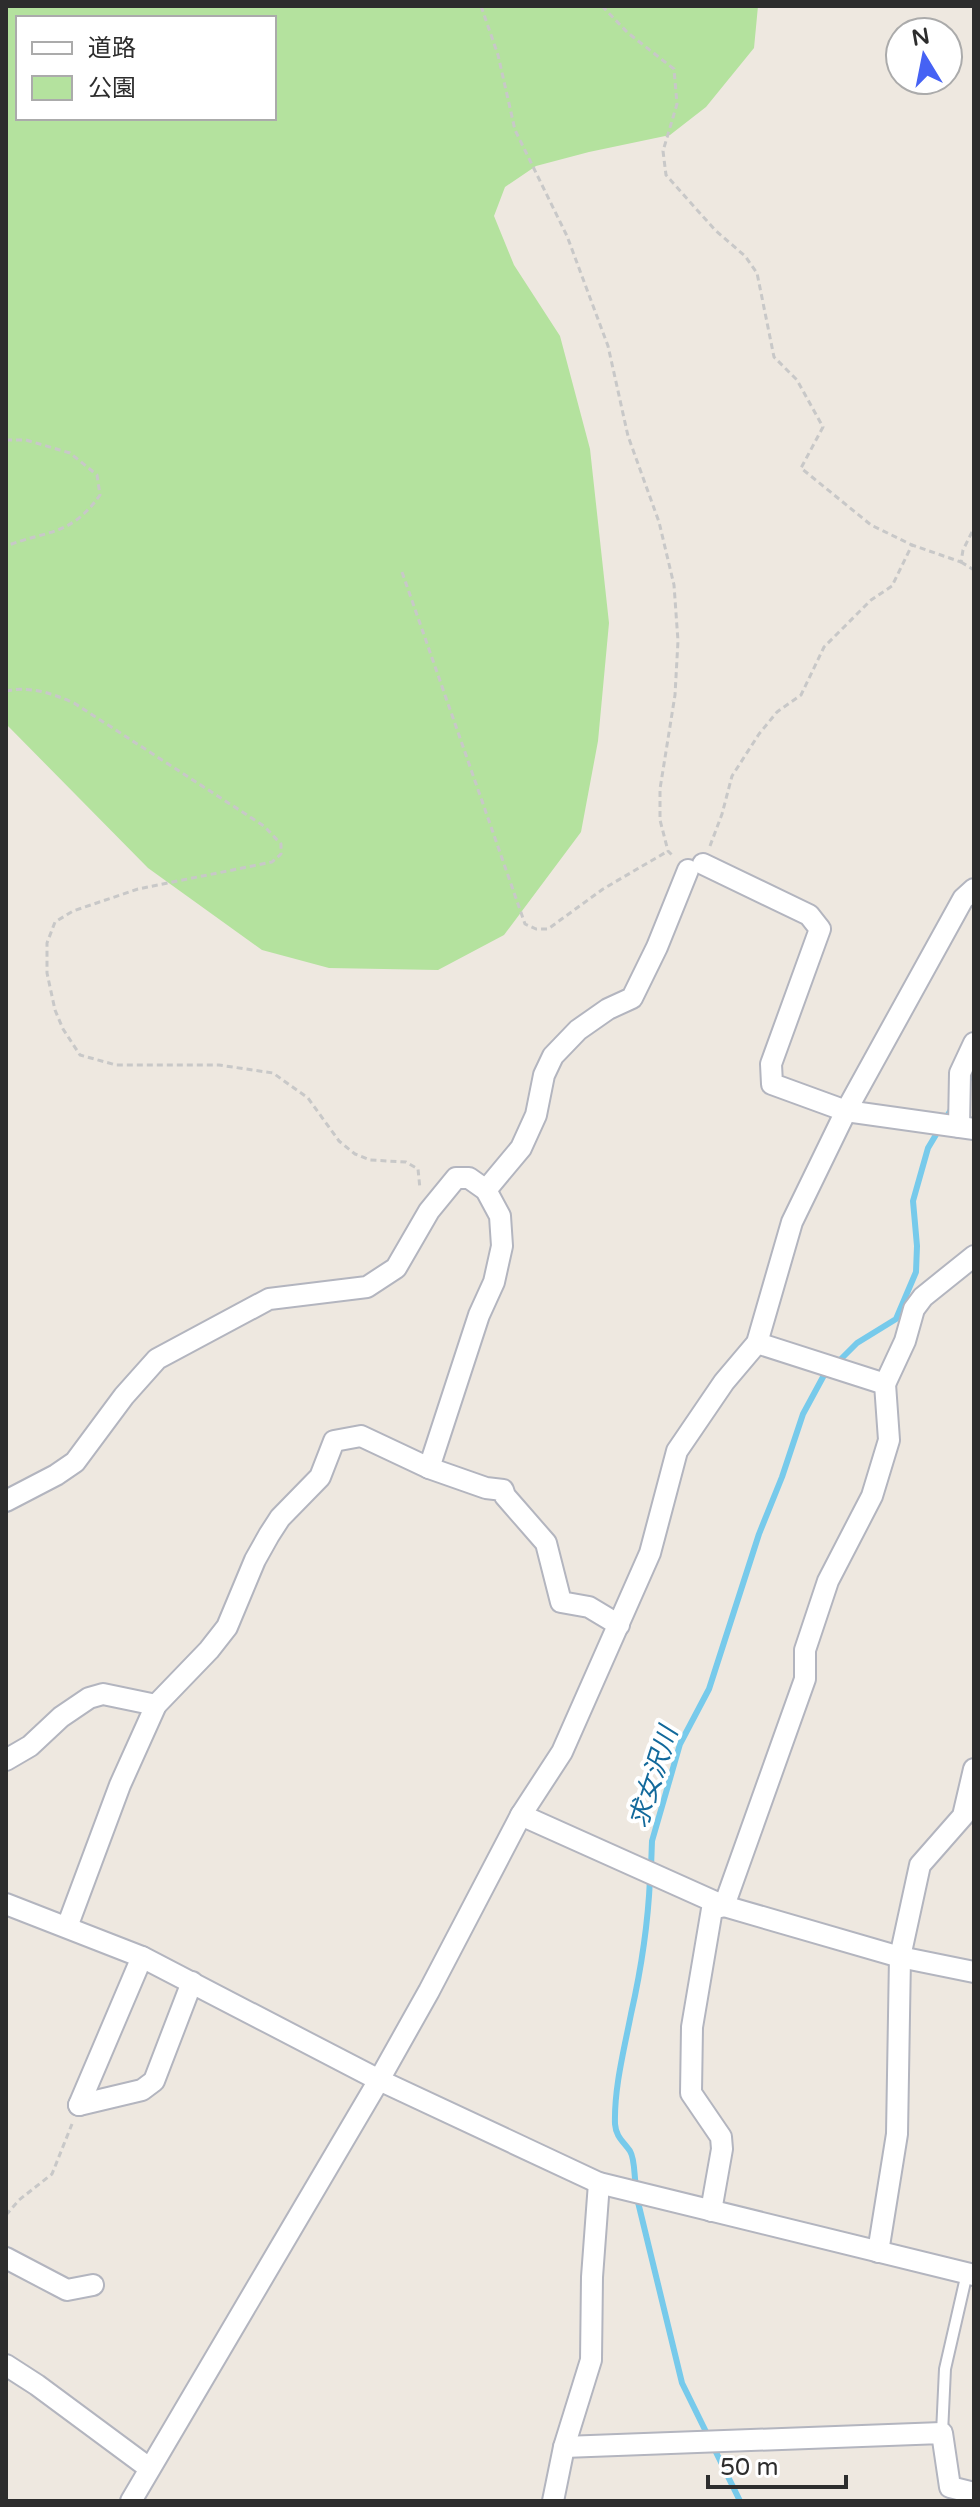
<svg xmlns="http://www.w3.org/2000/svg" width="980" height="2507" viewBox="0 0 980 2507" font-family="'Varela Round','Noto Sans JP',sans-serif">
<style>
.green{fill:#b4e29e;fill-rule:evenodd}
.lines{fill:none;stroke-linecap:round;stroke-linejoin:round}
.stream{stroke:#77caeb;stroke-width:6}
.service-casing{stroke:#b3b5bf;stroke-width:14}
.minor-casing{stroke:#b3b5bf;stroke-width:24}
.path{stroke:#c8c8c8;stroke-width:3;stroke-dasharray:6 4;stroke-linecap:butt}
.service{stroke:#fff;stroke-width:10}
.minor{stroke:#fff;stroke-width:20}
.labels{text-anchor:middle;stroke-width:8;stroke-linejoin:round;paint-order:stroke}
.water-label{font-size:26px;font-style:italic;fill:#12699b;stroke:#fff}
</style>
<rect width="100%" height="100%" fill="#eee8e0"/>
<path class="green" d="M6 6H758L754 48 706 107 670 135 589 152 536 166 505 187 494 216 514 265 560 336 590 449 609 623 598 741 581 832 504 935 438 970 329 968 262 950 148 868 6 724ZM18 18H274V118H18Z"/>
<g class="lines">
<g class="stream">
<polyline points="966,1084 974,1070"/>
<polyline points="651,1868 652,1841 680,1744 709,1689 759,1534 782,1477 803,1414 823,1377 857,1343 896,1319 916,1272 917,1246 913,1201 928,1148 952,1108"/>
<path d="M636 2187C634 2176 635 2159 630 2151 623 2141 616 2137 615 2124 614 2088 624 2050 631 2014 641 1970 648 1923 650 1879"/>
<polyline points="637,2198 682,2383 740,2501"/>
</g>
<g class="service-casing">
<polyline id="service" points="942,2433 945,2369 967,2273"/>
</g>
<g class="minor-casing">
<g id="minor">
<polyline points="703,864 809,915 820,929 771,1064 772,1084 846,1111 974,1129"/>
<polyline points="959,1127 960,1073 974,1043"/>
<polyline points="486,1190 521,1148 536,1115 544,1075 553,1056 578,1030 608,1009 632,998 657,947 688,870"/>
<polyline points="885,1384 905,1341 914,1309 923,1297 974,1256"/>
<polyline points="6,1501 56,1475 75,1462 124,1396 157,1359 269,1299 367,1287 396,1268 429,1211 456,1178 469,1178 486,1190 500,1216 502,1246 494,1282 479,1315 429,1468 486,1488 503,1490 505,1496 546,1543 561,1602 589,1607 619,1625"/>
<polyline points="6,1760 30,1746 61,1717 89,1698 103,1694 156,1705"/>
<polyline points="521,1815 724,1906 900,1957 974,1972"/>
<polyline points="6,1904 142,1957 379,2080 599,2183 974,2275"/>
<polyline points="724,1906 805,1679 805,1650 828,1581 872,1496 889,1440 885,1384 757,1343"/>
<polyline points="67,1927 120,1785 156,1705 209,1650 227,1627 255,1560 269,1535 280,1518 320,1477 334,1441 361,1436 429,1468"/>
<polyline points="79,2105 142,2090 154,2081 192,1982"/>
<polyline points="79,2105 142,1957"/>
<polyline points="711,2211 722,2149 721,2137 691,2093 692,2027 712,1909 724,1906"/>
<polyline points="878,2252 897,2134 900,1957 920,1865 963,1816 974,1769"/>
<polyline points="6,2258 67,2290 93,2285"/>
<polyline points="6,2365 37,2385 149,2468"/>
<polyline points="564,2447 942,2433 950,2487 974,2493"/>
<polyline points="131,2501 379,2080 429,1991 521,1815 562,1752 650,1553 677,1451 724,1382 757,1343 792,1222 846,1111 963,899 974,889"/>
<polyline points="553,2501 564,2447 591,2360 592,2277 599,2183"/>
</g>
</g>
<g class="path">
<polyline points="481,6 498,55 515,130 567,236 608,346 628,436 659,522 674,585 678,641 675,695 660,789 660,820 668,851 673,856"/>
<polyline points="602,6 628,33 674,69 677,104 663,151 666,175 715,230 745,256 757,273 774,357 797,380 823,427 801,468 871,525 912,545"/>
<path d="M6 440H26L70 453 97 475 100 495C71 536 48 530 6 546"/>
<polyline points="961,562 974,570"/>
<polyline points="402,572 525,924 536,929 548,929 603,889 668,851"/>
<path d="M6 691C31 686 51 693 74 703L264 826 281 844V854L272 862 138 889 73 911 55 922 47 943V973L55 1010 63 1029 80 1055 116 1065H219L273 1073 308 1098 339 1141 355 1154 370 1160 406 1162 418 1169 420 1189"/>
<polyline points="710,846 722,814 732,776 759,734 777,712 801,695 824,647 871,600 892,586 912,545 961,562 963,550 974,528"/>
<polyline points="6,2215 19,2200 52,2174 72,2124"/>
</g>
<use href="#service" class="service"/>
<use href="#minor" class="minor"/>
</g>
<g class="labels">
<g class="water-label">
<text transform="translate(653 1777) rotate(-72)" y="9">求女沢川</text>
</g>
</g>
<rect width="980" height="2507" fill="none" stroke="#2d2d2d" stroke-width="16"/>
<rect x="16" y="16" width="260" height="104" fill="#ffffff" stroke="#ababab" stroke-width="2"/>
<rect x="32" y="42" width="40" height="12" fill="#ffffff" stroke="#ababab" stroke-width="2"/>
<text x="88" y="56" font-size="24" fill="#2d2d2d">道路</text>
<rect x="32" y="76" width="40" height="24" fill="#b4e29e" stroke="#ababab" stroke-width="2"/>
<text x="88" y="96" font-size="24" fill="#2d2d2d">公園</text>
<g transform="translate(924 56) rotate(350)"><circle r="38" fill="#ffffff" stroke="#ababab" stroke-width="2"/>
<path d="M0-6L14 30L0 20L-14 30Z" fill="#4662f4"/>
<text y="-12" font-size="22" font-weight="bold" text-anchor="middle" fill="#2d2d2d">N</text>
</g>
<path d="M708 2475v12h138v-12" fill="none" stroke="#2d2d2d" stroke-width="4"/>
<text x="720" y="2475" font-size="24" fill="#2d2d2d" stroke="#ffffff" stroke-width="6" paint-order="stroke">50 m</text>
</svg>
